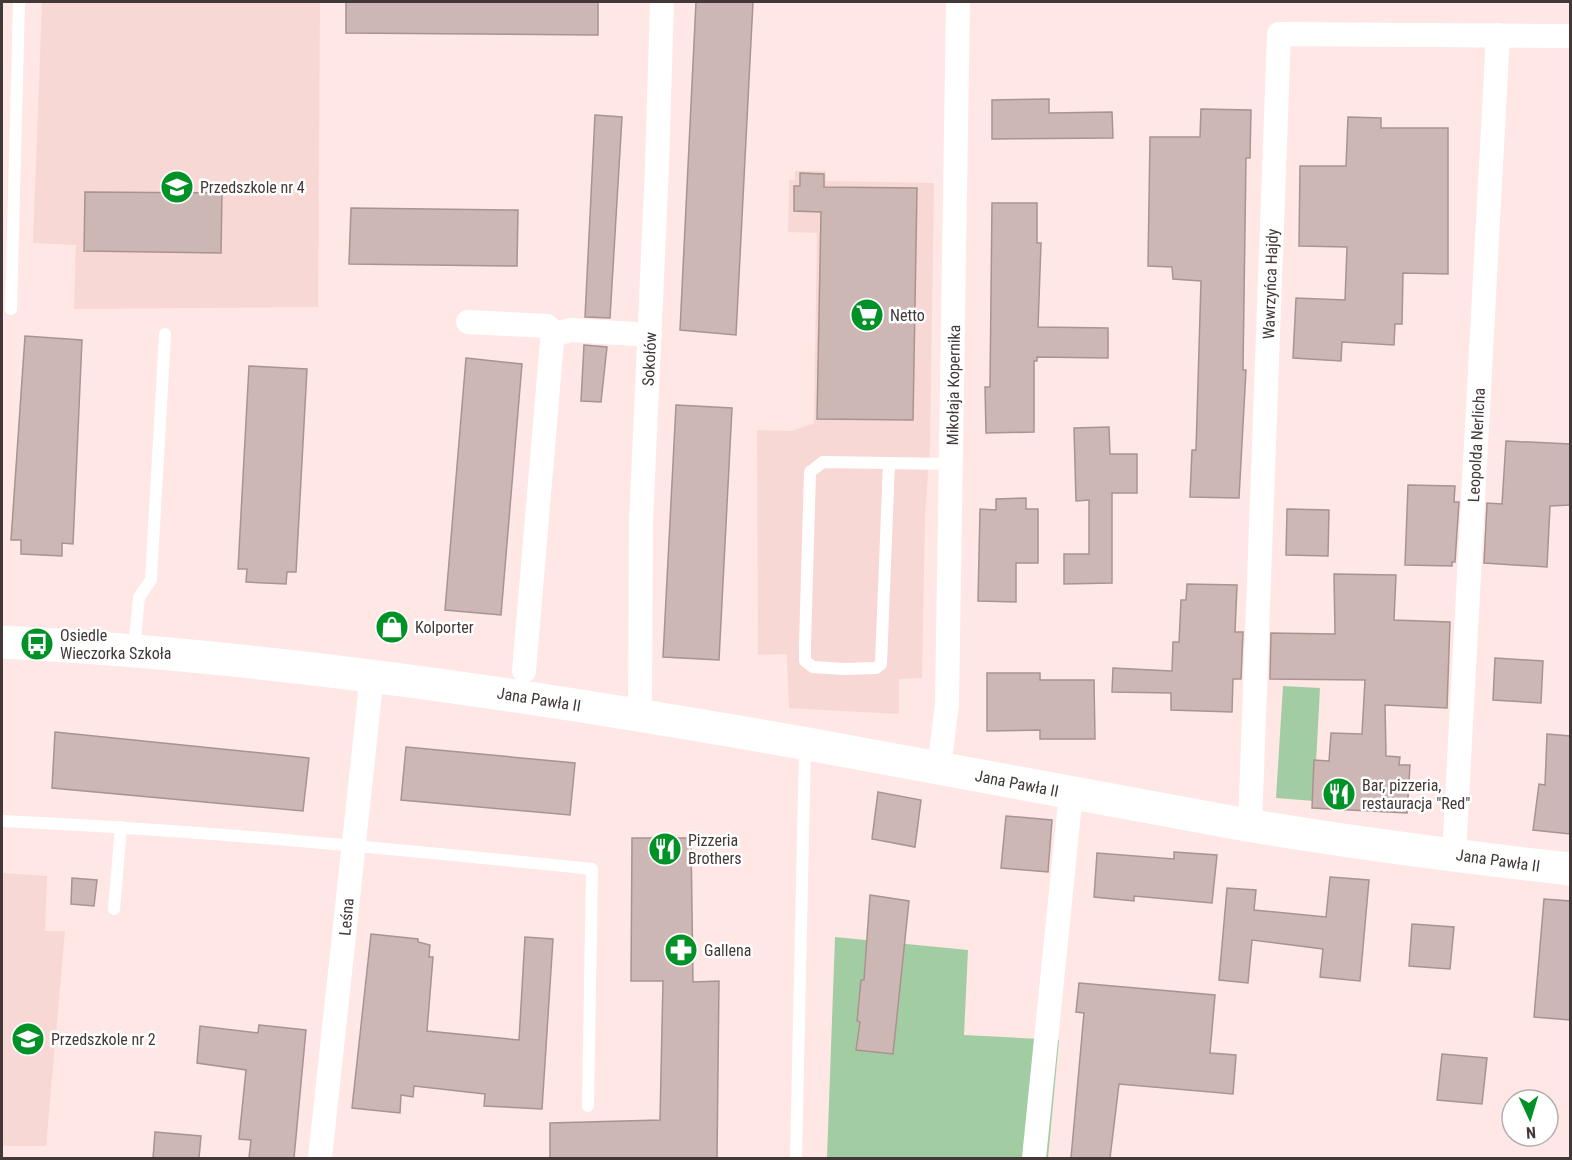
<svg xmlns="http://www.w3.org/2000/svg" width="1572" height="1160" viewBox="0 0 1572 1160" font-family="'Roboto Condensed',sans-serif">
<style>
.built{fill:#f8d8d5}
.green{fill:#a2cda3}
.building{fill:#cdb7b4;stroke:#a99391;stroke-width:1.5}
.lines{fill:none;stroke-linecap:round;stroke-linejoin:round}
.lane{stroke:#fff;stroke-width:12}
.street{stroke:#fff;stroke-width:24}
.secondary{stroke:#fff;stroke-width:33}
.labels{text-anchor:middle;stroke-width:5;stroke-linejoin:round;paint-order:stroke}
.poi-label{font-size:16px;fill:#423837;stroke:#fff;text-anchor:start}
.street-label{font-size:16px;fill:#423837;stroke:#fff}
</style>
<rect width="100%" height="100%" fill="#fee7e4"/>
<g class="built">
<polygon points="42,2 320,2 318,307 74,309 76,245 33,243"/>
<polygon points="795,171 826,171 826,181 934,183 930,446 925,515 922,678 899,679 899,714 789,708 787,654 758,655 757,430 792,431 814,423 817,233 788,232 789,180 795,180"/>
<polygon points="2,873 47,876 45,931 65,931 46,1146 2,1146"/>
</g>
<g class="green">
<polygon points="1283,686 1320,688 1314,801 1276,798"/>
<polygon points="835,937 968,950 964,1035 1059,1040 1048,1158 827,1158"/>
</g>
<g class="building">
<polygon points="346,2 598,2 598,35 346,33"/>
<polygon points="696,2 753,2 736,335 680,330"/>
<polygon points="1049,99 1049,113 1112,112 1113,138 992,139 992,100"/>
<polygon points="1201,109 1251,110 1250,158 1246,158 1243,370 1246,370 1239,498 1190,497 1192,450 1196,450 1201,281 1173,279 1172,267 1148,266 1150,137 1200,137"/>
<polygon points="595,115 622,117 610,318 585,317"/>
<polygon points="1348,117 1381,118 1381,128 1448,128 1448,274 1403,273 1402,324 1395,324 1394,345 1342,342 1341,361 1293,358 1296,298 1345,300 1347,247 1299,246 1300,166 1346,166"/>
<polygon points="800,173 824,174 824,187 917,188 913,420 817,419 821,212 794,211 794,186 800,186"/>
<polygon points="85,192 222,193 221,253 84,251"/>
<polygon points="992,203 1037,203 1037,243 1041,243 1038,327 1108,328 1108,358 1037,357 1037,361 1034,361 1034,432 986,433 985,387 990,387"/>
<polygon points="351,208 518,210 517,266 349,264"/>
<polygon points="25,336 82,340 73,544 62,543 62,556 21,554 21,540 11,540"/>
<polygon points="584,345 607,347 601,402 581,401"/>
<polygon points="466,358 522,364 501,615 445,610"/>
<polygon points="249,366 307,369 296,572 287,572 286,584 246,582 247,569 238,569"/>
<polygon points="676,405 732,408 719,660 663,657"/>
<polygon points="1109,427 1110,454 1137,454 1137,493 1112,493 1112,583 1064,584 1064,554 1089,554 1089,500 1076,501 1074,428"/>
<polygon points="1506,441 1570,444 1570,505 1550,506 1547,567 1484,563 1487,503 1502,504"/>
<polygon points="1408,485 1455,486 1454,502 1459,502 1455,562 1452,562 1452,566 1405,565"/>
<polygon points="1026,498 1026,509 1038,509 1038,563 1016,563 1016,602 978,601 980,509 996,510 996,499"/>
<polygon points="1287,509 1329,510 1328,556 1286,555"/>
<polygon points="1334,574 1396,575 1394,620 1450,622 1447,708 1385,705 1386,756 1400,757 1399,765 1410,765 1407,813 1312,808 1314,760 1329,761 1331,733 1362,734 1365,680 1270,679 1271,633 1335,634"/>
<polygon points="1187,584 1237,585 1235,632 1243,632 1241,679 1233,679 1232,712 1171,710 1171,693 1112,692 1113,668 1172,671 1173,642 1179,642 1181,600 1186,600"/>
<polygon points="1495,658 1543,661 1541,703 1493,700"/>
<polygon points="987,673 1040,673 1040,680 1094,680 1095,739 1040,739 1040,730 987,731"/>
<polygon points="55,732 309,758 303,811 52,788"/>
<polygon points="1547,734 1570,736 1570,834 1533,830 1539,784 1545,785"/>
<polygon points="406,747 575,763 570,815 401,800"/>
<polygon points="878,792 921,800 915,847 872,839"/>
<polygon points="1006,816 1052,820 1048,872 1001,868"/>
<polygon points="632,838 691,838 693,982 719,981 717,1158 550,1158 550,1123 660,1120 663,981 631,981"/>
<polygon points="1174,852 1217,855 1212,903 1134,896 1134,901 1094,897 1097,853 1174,859"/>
<polygon points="1330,877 1369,880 1360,981 1320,977 1323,949 1252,940 1248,983 1219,980 1227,888 1256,890 1254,910 1326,917"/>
<polygon points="72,878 97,880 94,906 71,904"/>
<polygon points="870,895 909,901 893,1054 856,1050 860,1022 857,1021 861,980 864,980"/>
<polygon points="1544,899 1570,901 1570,1020 1534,1017"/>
<polygon points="1412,924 1454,927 1450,969 1409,966"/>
<polygon points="371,934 418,939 418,942 430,945 429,957 433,957 427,1031 519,1040 525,937 553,939 542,1109 484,1106 485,1094 414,1086 413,1097 401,1095 400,1113 352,1108"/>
<polygon points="1079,983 1215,995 1210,1053 1236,1055 1233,1094 1119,1084 1110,1158 1071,1158 1084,1013 1076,1012"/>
<polygon points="259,1025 306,1030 294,1158 249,1158 251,1140 239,1139 246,1070 197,1063 200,1026 258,1033"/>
<polygon points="1442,1054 1487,1058 1482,1104 1437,1100"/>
<polygon points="155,1132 201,1136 199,1158 153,1158"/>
</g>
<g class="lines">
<g class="lane">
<polyline points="11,309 19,2"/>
<polyline points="889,463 881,664 876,668 844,669 813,667 805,661 805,644 810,472 823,462 952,464"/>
<polyline points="134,651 139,597 151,580 165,334"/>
<path d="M2 821C199 830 395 849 592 869L588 1106"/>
<polyline points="114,909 121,827"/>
<polyline points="796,1158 805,745"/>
</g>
<g class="street">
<polyline points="468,322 547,326 557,334"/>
<polyline points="524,671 552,341 557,334 570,330 650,335"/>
<polyline points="640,716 641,522 657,166 662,2"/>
<polyline points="939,768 947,704 958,2"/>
<polyline points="1250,825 1279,34 1570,36"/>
<polyline points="1454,854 1498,35"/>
<polyline points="320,1158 372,675"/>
<polyline points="1034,1158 1071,793"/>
</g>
<path class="secondary" d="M2 642C273 656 541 697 808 744 954 770 1100 799 1247 825 1354 843 1462 857 1570 869"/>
</g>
<defs>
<g id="school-disc" transform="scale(1.725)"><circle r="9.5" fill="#009227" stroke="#fff"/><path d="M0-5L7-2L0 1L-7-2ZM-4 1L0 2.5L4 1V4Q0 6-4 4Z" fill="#fff"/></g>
<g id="supermarket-disc" transform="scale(1.725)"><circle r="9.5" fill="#009227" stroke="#fff"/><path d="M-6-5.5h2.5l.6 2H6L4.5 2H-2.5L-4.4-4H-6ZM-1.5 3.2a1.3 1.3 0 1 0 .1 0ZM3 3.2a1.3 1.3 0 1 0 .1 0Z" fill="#fff"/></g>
<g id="shop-disc" transform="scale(1.725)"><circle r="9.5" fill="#009227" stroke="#fff"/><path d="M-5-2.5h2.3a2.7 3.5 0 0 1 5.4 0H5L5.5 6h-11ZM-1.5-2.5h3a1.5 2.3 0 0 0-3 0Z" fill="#fff"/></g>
<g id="bus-disc" transform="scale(1.725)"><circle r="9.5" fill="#009227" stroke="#fff"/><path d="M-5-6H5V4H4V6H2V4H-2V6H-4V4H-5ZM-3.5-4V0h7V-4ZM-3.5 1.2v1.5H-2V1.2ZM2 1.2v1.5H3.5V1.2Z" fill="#fff"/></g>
<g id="restaurant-disc" transform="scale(1.725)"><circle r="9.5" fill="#009227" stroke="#fff"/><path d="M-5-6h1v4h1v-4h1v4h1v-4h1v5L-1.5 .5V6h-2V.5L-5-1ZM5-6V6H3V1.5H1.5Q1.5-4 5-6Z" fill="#fff"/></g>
<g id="pharmacy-disc" transform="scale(1.725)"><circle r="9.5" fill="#009227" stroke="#fff"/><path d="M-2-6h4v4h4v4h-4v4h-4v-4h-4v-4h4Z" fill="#fff"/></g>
</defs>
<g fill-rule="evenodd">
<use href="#school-disc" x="177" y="187"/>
<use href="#supermarket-disc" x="867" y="315"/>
<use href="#shop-disc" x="392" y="627"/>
<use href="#bus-disc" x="37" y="644"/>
<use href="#restaurant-disc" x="1339" y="794"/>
<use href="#restaurant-disc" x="665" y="849"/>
<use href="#pharmacy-disc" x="681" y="950"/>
<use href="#school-disc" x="28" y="1039"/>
</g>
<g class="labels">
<g class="poi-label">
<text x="200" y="193">Przedszkole nr 4</text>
<text x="890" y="321">Netto</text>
<text x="415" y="633">Kolporter</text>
<text x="60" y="641">Osiedle<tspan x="60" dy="18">Wieczorka Szkoła</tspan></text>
<text x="1362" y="791">Bar, pizzeria,<tspan x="1362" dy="18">restauracja "Red"</tspan></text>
<text x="688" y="846">Pizzeria<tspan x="688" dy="18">Brothers</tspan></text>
<text x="704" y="956">Gallena</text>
<text x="51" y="1045">Przedszkole nr 2</text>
</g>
<g class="street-label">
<text transform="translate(1270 284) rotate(-88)" y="6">Wawrzyńca Hajdy</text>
<text transform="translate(649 359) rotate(-87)" y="6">Sokołów</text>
<text transform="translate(953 385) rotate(-89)" y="6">Mikołaja Kopernika</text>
<text transform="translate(1476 445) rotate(-87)" y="6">Leopolda Nerlicha</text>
<text transform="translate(539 699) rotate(9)" y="6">Jana Pawła II</text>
<text transform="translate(1017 783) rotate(11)" y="6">Jana Pawła II</text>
<text transform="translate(1498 860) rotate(8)" y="6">Jana Pawła II</text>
<text transform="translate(346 917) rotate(-85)" y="6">Leśna</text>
</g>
</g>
<rect width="1572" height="1160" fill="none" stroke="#423837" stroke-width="6"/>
<g transform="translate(1530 1118) rotate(176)"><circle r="28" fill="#ffffff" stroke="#b3afaf" stroke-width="1.5"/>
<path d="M0-4.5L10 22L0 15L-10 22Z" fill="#009227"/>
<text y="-9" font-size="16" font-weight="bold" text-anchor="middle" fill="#423837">N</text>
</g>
</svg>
